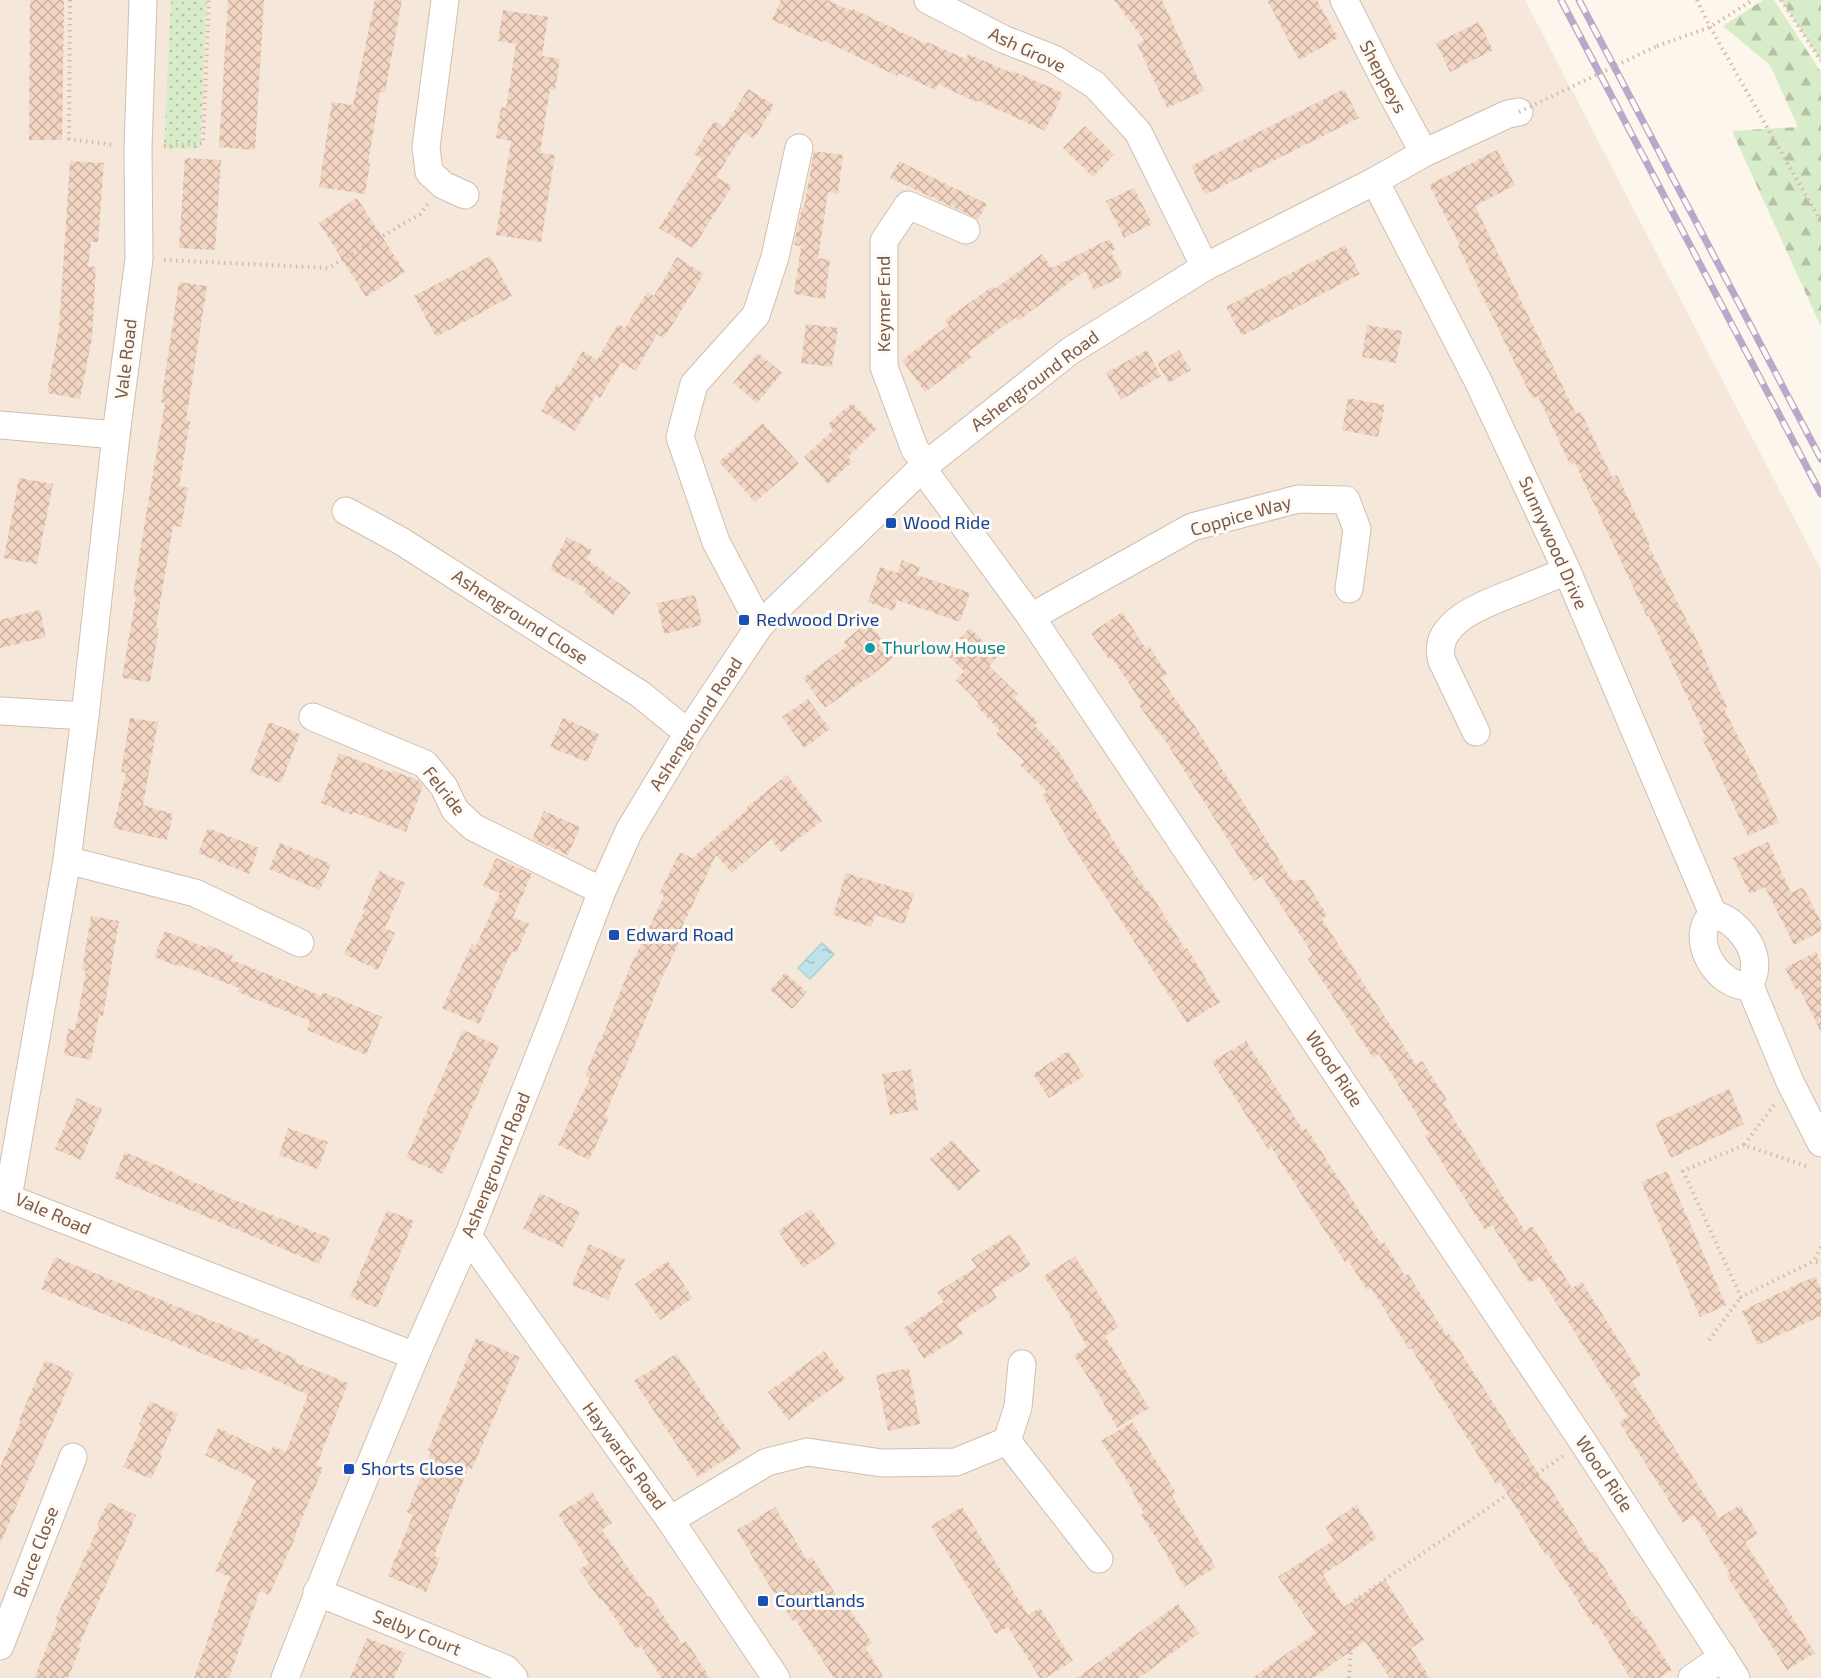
<svg xmlns="http://www.w3.org/2000/svg" width="1821" height="1678" viewBox="0 0 1821 1678" font-family="'Exo 2',sans-serif">
<style>
.residential{fill:#f5e8da}
.grass{fill:url(#grass-dots)}
.forest{fill:url(#forest-firs)}
.water{fill:url(#water-ripples);stroke:#a5d3da;stroke-width:1.5}
.building{fill:url(#building-cross-hatch)}
.lines{fill:none;stroke-linecap:round;stroke-linejoin:round}
.minor-casing{stroke:#d1beb0;stroke-width:29}
.path{stroke:#d9b8a5;stroke-width:4;stroke-dasharray:1.5 4.5;stroke-linecap:butt}
.minor{stroke:#fff;stroke-width:27}
.rail-casing{stroke:#b9a8c9;stroke-width:7}
.rail{stroke:#fffaf3;stroke-width:4.5;stroke-dasharray:14;stroke-linecap:butt}
.path-bridge{stroke:#d9b8a5;stroke-width:4;stroke-dasharray:1.5 4.5;stroke-linecap:butt}
.transit-dot{fill:#1a4fb4;stroke:#fffaf3;stroke-width:2}
.culture-dot{fill:#0f9aa8;stroke:#fffaf3;stroke-width:2}
.labels{text-anchor:middle;stroke-width:6;stroke-linejoin:round;paint-order:stroke}
.street-label{font-size:18px;fill:#7a5c4d;stroke:#fffaf3}
.transit-label{font-size:18px;fill:#164399;stroke:#fffaf3;text-anchor:start}
.culture-label{font-size:18px;fill:#0d838f;stroke:#fffaf3;text-anchor:start}
</style>
<defs>
<pattern id="grass-dots" width="8" height="8" patternUnits="userSpaceOnUse" patternTransform="scale(1.5)"><rect width="8" height="8" fill="#d8ecc9"/><path d="M2 2h.1M6 6h.1" fill="none" stroke="#b4c2a5" stroke-width="1.8" stroke-linecap="round"/></pattern>
<pattern id="forest-firs" width="22" height="20" patternUnits="userSpaceOnUse" patternTransform="scale(1.5)"><rect width="22" height="20" fill="#d8ecc9"/><path d="M5 1l3.5 6h-7zM16 11l3.5 6h-7z" fill="#b4c2a5"/></pattern>
<pattern id="water-ripples" width="26" height="14" patternUnits="userSpaceOnUse" patternTransform="scale(1.5)"><rect width="26" height="14" fill="#bfe3e8"/><path d="M2 4q2-2 4 0t4 0M15 11q2-2 4 0t4 0" fill="none" stroke="#a0bbbe"/></pattern>
<pattern id="building-cross-hatch" width="8" height="8" patternUnits="userSpaceOnUse" patternTransform="scale(1.5)"><rect width="8" height="8" fill="#f3d5c3"/><path d="M0 0l8 8M0 8l8-8" fill="none" stroke="#cab0a1"/></pattern>
</defs>
<rect width="100%" height="100%" fill="#fdf6ec"/>
<polygon class="residential" points="0,0 1525,0 1821,570 1821,1678 0,1678"/>
<polygon class="grass" points="171,0 207,0 200,148 164,149"/>
<g class="forest">
<polygon points="1763,0 1774,0 1821,72 1821,327 1732,131 1798,127 1770,65 1723,26"/>
<polygon points="1781,0 1821,0 1821,61"/>
</g>
<polygon class="water" points="822,943 834,954 810,979 798,968"/>
<g class="building">
<polygon points="30,0 64,0 62,140 29,140"/>
<polygon points="228,0 264,0 255,150 219,147"/>
<polygon points="375,0 402,0 385,92 380,92 368,163 370,163 365,194 319,187 332,102 353,105"/>
<polygon points="781,0 827,0 852,11 853,9 926,44 927,42 966,59 968,54 1012,73 1013,71 1063,93 1045,131 977,100 976,102 938,84 935,90 899,73 897,76 823,40 822,42 772,20"/>
<polygon points="1114,0 1162,0 1204,91 1167,108 1137,44 1144,40"/>
<polygon points="1267,0 1317,0 1338,38 1299,60"/>
<polygon points="503,10 548,17 542,56 560,59 555,90 550,89 540,153 555,155 541,242 496,235 511,141 496,138 501,107 506,108 516,44 498,41"/>
<polygon points="1479,22 1493,50 1450,72 1436,43"/>
<polygon points="748,89 774,105 754,139 744,132 716,177 732,186 693,248 659,228 702,159 694,154 714,121 724,127"/>
<polygon points="1344,89 1359,118 1205,195 1191,166"/>
<polygon points="1085,126 1114,155 1093,177 1063,148"/>
<polygon points="1497,150 1515,185 1475,206 1576,414 1581,412 1612,477 1617,475 1650,544 1648,545 1704,654 1703,655 1727,707 1724,709 1756,772 1779,822 1748,836 1702,738 1705,736 1665,649 1649,616 1647,617 1575,463 1570,465 1538,396 1532,398 1458,246 1460,245 1429,185"/>
<polygon points="814,151 843,155 838,194 828,192 818,258 830,260 825,299 794,294 801,246 794,245 802,207 804,207"/>
<polygon points="185,158 221,160 215,250 179,248"/>
<polygon points="70,161 104,163 98,242 91,242 88,266 96,267 92,338 80,399 47,393 59,329"/>
<polygon points="899,161 987,204 978,220 972,216 890,178"/>
<polygon points="1134,188 1152,224 1124,238 1106,201"/>
<polygon points="357,198 405,272 366,297 319,223"/>
<polygon points="1109,239 1116,249 1111,252 1123,276 1094,290 1085,271 1018,321 1016,317 968,352 972,357 925,392 902,360 949,325 945,320 993,286 995,289 1042,254 1052,268"/>
<polygon points="1345,245 1360,274 1242,336 1226,307"/>
<polygon points="490,256 512,296 436,337 414,296"/>
<polygon points="677,257 704,274 664,338 657,334 636,371 621,362 600,398 596,395 575,431 541,411 557,384 561,386 583,351 597,360 618,324 625,328 647,292 654,296"/>
<polygon points="179,282 207,286 186,420 190,421 179,486 188,488 181,527 173,526 156,627 159,628 150,682 122,678 136,596 133,595 145,521 165,403 161,402"/>
<polygon points="806,324 838,328 832,367 801,363"/>
<polygon points="1367,325 1402,331 1396,363 1362,357"/>
<polygon points="1147,350 1161,376 1121,400 1106,373"/>
<polygon points="1179,350 1191,370 1169,383 1157,363"/>
<polygon points="758,353 782,373 757,403 733,383"/>
<polygon points="1348,398 1385,405 1378,437 1342,430"/>
<polygon points="852,403 877,429 848,457 852,462 828,484 804,457 833,430 828,424"/>
<polygon points="763,423 799,464 755,502 719,462"/>
<polygon points="19,478 53,484 37,564 4,558"/>
<polygon points="567,537 592,550 587,559 631,592 613,615 584,593 587,589 550,569"/>
<polygon points="902,560 920,567 917,575 970,593 960,622 897,600 894,611 868,602 880,567 897,573"/>
<polygon points="695,595 702,625 664,634 657,603"/>
<polygon points="40,610 46,637 0,648 0,620"/>
<polygon points="1122,612 1146,649 1149,646 1167,674 1161,678 1192,723 1193,723 1293,882 1297,880 1305,880 1327,915 1322,919 1416,1065 1422,1061 1447,1100 1443,1102 1525,1231 1532,1226 1572,1288 1582,1282 1641,1375 1632,1381 1719,1518 1740,1505 1758,1534 1745,1542 1815,1653 1787,1670 1727,1576 1730,1574 1694,1515 1683,1523 1619,1422 1628,1417 1540,1277 1529,1283 1492,1225 1485,1230 1425,1136 1429,1134 1379,1054 1373,1058 1308,959 1313,955 1262,876 1254,881 1161,734 1160,735 1139,705 1142,703 1112,658 1109,660 1091,633"/>
<polygon points="867,622 896,655 865,681 864,680 825,708 803,678 847,646 844,642"/>
<polygon points="970,628 998,656 989,666 1018,694 1014,698 1038,722 1034,725 1058,750 1117,846 1147,892 1149,891 1185,949 1187,948 1220,1002 1187,1023 1067,838 1042,795 1047,792 1020,765 1024,761 996,734 1000,730 976,706 979,703 956,680 964,671 945,653"/>
<polygon points="808,699 830,729 804,748 782,717"/>
<polygon points="130,718 158,722 143,805 173,814 167,840 113,828 126,773 121,772"/>
<polygon points="563,718 599,734 587,762 550,747"/>
<polygon points="269,722 300,734 281,783 250,772"/>
<polygon points="339,753 392,773 393,771 418,780 423,786 406,832 353,812 352,815 321,803"/>
<polygon points="787,775 822,821 781,852 771,839 732,873 716,855 682,927 686,929 661,980 640,1033 605,1115 609,1117 589,1160 558,1145 590,1078 585,1076 600,1039 601,1040 630,967 664,896 659,894 680,852 692,858 748,809 747,807"/>
<polygon points="544,811 580,827 568,855 532,839"/>
<polygon points="208,828 259,848 249,874 198,853"/>
<polygon points="1768,842 1791,893 1803,887 1821,922 1821,931 1794,945 1765,887 1750,894 1733,858"/>
<polygon points="280,843 331,864 320,890 269,869"/>
<polygon points="496,858 532,874 513,917 529,924 516,953 512,951 479,1024 442,1008 472,944 476,946 500,893 483,886"/>
<polygon points="379,871 405,883 385,928 395,933 378,970 344,954 365,910 363,909"/>
<polygon points="846,873 914,894 904,924 875,915 871,927 833,915"/>
<polygon points="91,916 119,921 103,1016 99,1015 91,1060 64,1055 68,1029 75,1030 86,971 82,970"/>
<polygon points="165,931 207,948 208,945 233,956 232,960 322,996 323,992 382,1017 366,1055 307,1030 310,1021 238,992 239,988 181,965 180,967 154,957"/>
<polygon points="1816,952 1821,963 1821,1032 1799,988 1796,990 1785,968"/>
<polygon points="785,973 807,992 792,1009 770,990"/>
<polygon points="463,1030 499,1046 443,1174 406,1158"/>
<polygon points="1246,1041 1303,1130 1306,1128 1381,1244 1384,1242 1405,1276 1408,1274 1447,1336 1449,1334 1544,1482 1546,1481 1591,1553 1594,1551 1635,1617 1638,1616 1672,1670 1659,1678 1630,1678 1597,1624 1594,1626 1548,1554 1546,1556 1500,1482 1496,1484 1411,1348 1409,1349 1371,1288 1367,1290 1348,1260 1345,1262 1271,1147 1268,1149 1212,1062"/>
<polygon points="1068,1051 1084,1076 1049,1098 1033,1074"/>
<polygon points="911,1069 918,1110 890,1115 882,1074"/>
<polygon points="1729,1089 1744,1124 1671,1158 1655,1123"/>
<polygon points="77,1098 102,1109 81,1160 55,1149"/>
<polygon points="288,1128 328,1142 318,1169 279,1155"/>
<polygon points="952,1140 980,1171 958,1191 930,1159"/>
<polygon points="125,1152 176,1173 175,1174 249,1206 330,1238 319,1264 114,1178"/>
<polygon points="1667,1171 1726,1305 1700,1317 1641,1182"/>
<polygon points="540,1193 580,1212 563,1247 523,1229"/>
<polygon points="811,1209 836,1245 803,1268 778,1231"/>
<polygon points="387,1210 414,1221 377,1308 350,1297"/>
<polygon points="1011,1234 1031,1265 992,1290 997,1298 957,1324 963,1334 924,1359 904,1328 944,1302 937,1292 977,1267 971,1259"/>
<polygon points="589,1244 625,1260 608,1300 572,1285"/>
<polygon points="1075,1256 1119,1327 1105,1336 1149,1408 1117,1428 1097,1391 1074,1356 1087,1347 1067,1311 1044,1276"/>
<polygon points="55,1257 260,1340 258,1342 296,1359 295,1362 348,1383 317,1465 323,1468 295,1535 296,1536 269,1595 260,1591 229,1678 194,1678 230,1577 215,1571 256,1480 205,1455 218,1428 270,1453 273,1446 286,1452 308,1395 247,1367 246,1371 41,1289"/>
<polygon points="668,1261 693,1298 660,1320 635,1284"/>
<polygon points="1815,1276 1821,1289 1821,1316 1758,1345 1742,1311"/>
<polygon points="476,1338 520,1357 472,1469 468,1468 434,1556 440,1558 426,1592 388,1576 413,1515 407,1512 431,1452 428,1450"/>
<polygon points="824,1351 845,1379 788,1420 768,1392"/>
<polygon points="676,1354 741,1449 698,1477 634,1381"/>
<polygon points="45,1360 74,1373 0,1544 0,1467 21,1421 19,1420"/>
<polygon points="909,1368 920,1424 888,1431 876,1375"/>
<polygon points="150,1401 178,1414 160,1455 162,1456 151,1479 123,1467 142,1426 139,1424"/>
<polygon points="1132,1422 1176,1493 1172,1496 1216,1567 1184,1587 1164,1550 1141,1515 1144,1513 1124,1476 1101,1441"/>
<polygon points="592,1492 612,1523 602,1530 648,1597 650,1596 682,1644 686,1641 710,1678 661,1678 641,1646 636,1649 602,1599 600,1600 579,1570 589,1563 558,1514"/>
<polygon points="108,1502 136,1515 124,1545 78,1647 80,1648 68,1678 34,1678 58,1621 55,1620 99,1526 97,1525"/>
<polygon points="1356,1505 1377,1538 1323,1575 1344,1607 1385,1580 1424,1640 1411,1648 1430,1678 1390,1678 1365,1641 1313,1678 1252,1678 1316,1633 1278,1577 1334,1540 1325,1527"/>
<polygon points="775,1507 807,1560 812,1557 845,1609 848,1607 872,1643 865,1647 884,1678 834,1678 795,1619 793,1621 769,1585 737,1530"/>
<polygon points="962,1507 1028,1615 1040,1608 1073,1661 1045,1678 1040,1678 1008,1627 996,1634 931,1526"/>
<polygon points="1178,1604 1199,1633 1139,1678 1077,1678"/>
<polygon points="367,1638 405,1653 394,1678 350,1678"/>
</g>
<g class="lines">
<g class="minor-casing">
<g id="minor">
<polyline points="143,0 138,148 139,259 116,435 85,716 67,860 8,1198 415,1356"/>
<polyline points="445,0 426,147 429,172 443,185 465,195"/>
<polyline points="928,0 1003,39 1054,59 1095,85 1138,132 1205,267"/>
<polyline points="1344,0 1385,81 1424,153"/>
<polyline points="1375,181 1478,381 1567,571 1713,914"/>
<polyline points="0,425 116,435"/>
<polyline points="927,463 915,450 884,367 884,241 908,205 966,230"/>
<polyline points="922,468 1031,617 1583,1442 1736,1678"/>
<polyline points="346,511 401,541 640,694 688,733"/>
<polyline points="1031,617 1192,527 1298,499 1346,500 1357,529 1349,589"/>
<polyline points="760,625 716,542 680,437 694,384 756,315 775,257 799,148"/>
<polyline points="0,711 85,716"/>
<polyline points="313,717 425,764 444,787 455,810 473,827 602,891"/>
<path d="M1476 732 1442 661C1430 622 1487 603 1515 592 1532 585 1550 578 1567 571"/>
<polyline points="67,860 195,893 300,943"/>
<path d="M1713 914C1736 920 1759 947 1754 973 1753 977 1751 982 1750 986 1717 989 1687 937 1713 914Z"/>
<polyline points="1750,986 1790,1082 1821,1143"/>
<polyline points="468,1236 670,1520 776,1678"/>
<polyline points="1022,1364 1018,1407 1007,1441 1099,1559"/>
<polyline points="670,1520 767,1462 807,1452 882,1463 956,1462 1007,1441"/>
<polyline points="317,1592 506,1669 514,1678"/>
<polyline points="0,1646 73,1457"/>
<polyline points="285,1678 339,1540 415,1356 468,1236 554,1018 602,891 629,831 688,733 760,625 922,468 1070,351 1205,267 1375,181 1424,153 1508,114 1519,112"/>
<polyline points="1692,1678 1723,1657"/>
</g>
</g>
<g class="path">
<polyline points="70,0 69,139 114,145"/>
<polyline points="1697,0 1710,27 1821,222"/>
<polyline points="1781,0 1821,61"/>
<polyline points="1657,46 1710,27 1753,0"/>
<polyline points="164,146 203,143 209,0"/>
<polyline points="164,260 328,268 420,214 428,204"/>
<polyline points="1774,1105 1744,1145 1806,1166"/>
<polyline points="1744,1145 1683,1171 1741,1297 1814,1261"/>
<polyline points="1821,1247 1814,1261 1821,1264"/>
<polyline points="1709,1340 1741,1297"/>
<polyline points="1349,1678 1354,1601 1563,1456"/>
</g>
<use href="#minor" class="minor"/>
<g class="rail-casing">
<g id="rail">
<polyline points="1561,0 1821,494"/>
<polyline points="1579,0 1821,459"/>
</g>
</g>
<use href="#rail" class="rail"/>
<polyline class="path-bridge" points="1519,112 1657,46"/>
</g>
<g class="transit-dot">
<rect x="885" y="517" width="12" height="12" rx="3"/>
<rect x="738" y="614" width="12" height="12" rx="3"/>
<rect x="608" y="929" width="12" height="12" rx="3"/>
<rect x="343" y="1463" width="12" height="12" rx="3"/>
<rect x="757" y="1595" width="12" height="12" rx="3"/>
</g>
<circle class="culture-dot" cx="870" cy="648" r="6"/>
<g class="labels">
<g class="street-label">
<text transform="translate(1027 50) rotate(25)" y="6">Ash Grove</text>
<text transform="translate(1383 77) rotate(62)" y="6">Sheppeys</text>
<text transform="translate(884 304) rotate(-90)" y="6">Keymer End</text>
<text transform="translate(126 359) rotate(-83)" y="6">Vale Road</text>
<text transform="translate(1035 381) rotate(-37)" y="6">Ashenground Road</text>
<text transform="translate(1241 516) rotate(-16)" y="6">Coppice Way</text>
<text transform="translate(1553 543) rotate(66)" y="6">Sunnywood Drive</text>
<text transform="translate(520 617) rotate(33)" y="6">Ashenground Close</text>
<text transform="translate(696 724) rotate(-57)" y="6">Ashenground Road</text>
<text transform="translate(444 791) rotate(52)" y="6">Felride</text>
<text transform="translate(1334 1069) rotate(56)" y="6">Wood Ride</text>
<text transform="translate(496 1165) rotate(-68)" y="6">Ashenground Road</text>
<text transform="translate(53 1214) rotate(23)" y="6">Vale Road</text>
<text transform="translate(624 1456) rotate(54)" y="6">Haywards Road</text>
<text transform="translate(1604 1474) rotate(56)" y="6">Wood Ride</text>
<text transform="translate(36 1552) rotate(-69)" y="6">Bruce Close</text>
<text transform="translate(417 1633) rotate(22)" y="6">Selby Court</text>
</g>
<g class="transit-label">
<text x="903" y="529">Wood Ride</text>
<text x="756" y="626">Redwood Drive</text>
<text x="626" y="941">Edward Road</text>
<text x="361" y="1475">Shorts Close</text>
<text x="775" y="1607">Courtlands</text>
</g>
<g class="culture-label">
<text x="882" y="654">Thurlow House</text>
</g>
</g>
</svg>
